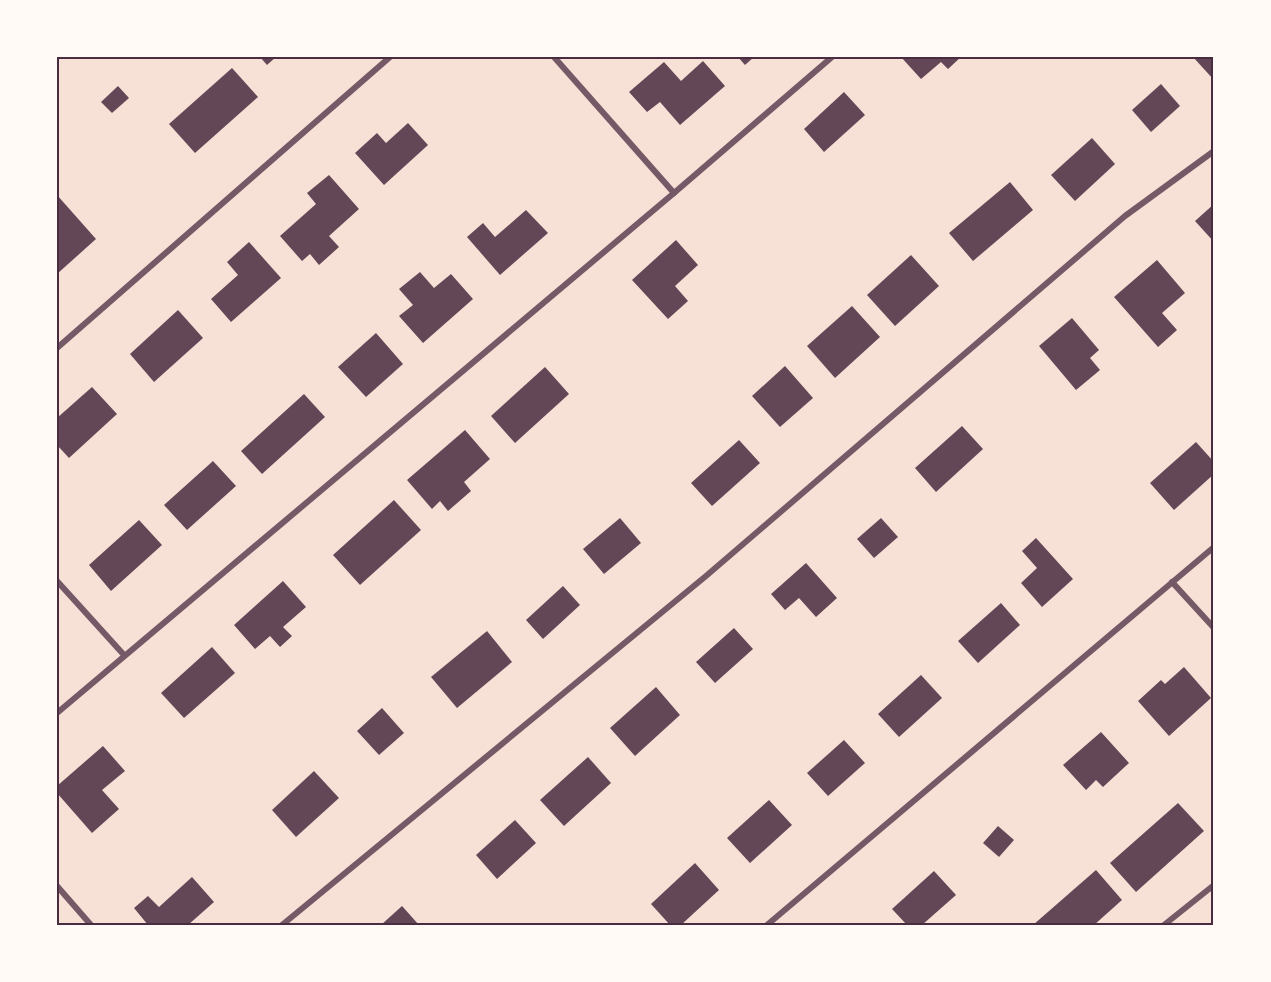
<svg xmlns="http://www.w3.org/2000/svg" width="1271" height="982" viewBox="0 0 1271 982" font-family="'Noto Sans',sans-serif">
<style>
.building{fill:#644757}
.lines{fill:none;stroke-linecap:round;stroke-linejoin:round}
.minor{stroke:#755966;stroke-width:6}
.neatline{fill:none;stroke:#4a2c40;stroke-width:2}
</style>
<rect width="100%" height="100%" fill="#f7e1d7"/>
<g class="building">
<polygon points="260,57 276,57 267,65"/>
<polygon points="738,57 754,57 745,65"/>
<polygon points="901,57 961,57 948,69 941,62 921,79"/>
<polygon points="1193,57 1214,57 1214,80"/>
<polygon points="703,61 725,86 680,125 660,102 647,112 629,92 664,62 681,81"/>
<polygon points="232,68 258,97 195,153 169,124"/>
<polygon points="1161,84 1180,106 1151,132 1132,110"/>
<polygon points="118,86 129,98 112,113 101,102"/>
<polygon points="844,92 865,115 824,152 804,129"/>
<polygon points="408,123 428,145 384,185 355,153 377,133 386,143"/>
<polygon points="1092,138 1115,164 1075,201 1051,175"/>
<polygon points="329,175 359,209 329,236 339,247 319,265 310,254 302,261 280,236 316,204 307,193"/>
<polygon points="1010,182 1033,210 973,261 949,233"/>
<polygon points="57,195 96,239 57,274"/>
<polygon points="1214,204 1214,242 1195,221"/>
<polygon points="526,210 548,233 500,275 467,237 483,223 495,237"/>
<polygon points="676,240 698,265 675,286 688,301 668,319 632,280"/>
<polygon points="249,242 281,278 231,322 211,299 238,275 227,262"/>
<polygon points="911,255 939,286 895,326 867,295"/>
<polygon points="1157,260 1185,293 1162,313 1177,330 1158,347 1114,297"/>
<polygon points="420,272 434,288 451,274 473,299 423,343 399,316 413,305 399,289"/>
<polygon points="852,306 880,337 835,378 807,346"/>
<polygon points="178,310 203,338 154,382 130,354"/>
<polygon points="1072,318 1099,350 1090,358 1100,370 1076,390 1039,346"/>
<polygon points="376,333 403,364 366,397 338,367"/>
<polygon points="785,366 813,398 780,427 752,396"/>
<polygon points="545,367 569,394 515,443 491,416"/>
<polygon points="92,387 117,414 69,458 57,445 57,418"/>
<polygon points="304,394 325,417 262,474 241,451"/>
<polygon points="962,426 983,449 936,492 915,468"/>
<polygon points="465,430 490,459 464,482 471,491 448,511 440,501 432,509 407,480"/>
<polygon points="739,440 760,463 712,506 691,483"/>
<polygon points="1196,442 1214,462 1214,474 1174,510 1150,483"/>
<polygon points="213,461 236,486 187,530 164,505"/>
<polygon points="394,500 421,530 360,585 333,555"/>
<polygon points="620,518 641,543 604,574 583,549"/>
<polygon points="881,518 898,537 874,558 857,539"/>
<polygon points="139,520 162,545 111,591 89,565"/>
<polygon points="1036,538 1073,579 1042,607 1021,583 1037,568 1022,551"/>
<polygon points="806,563 837,598 816,617 799,598 785,610 771,594"/>
<polygon points="283,581 306,607 283,627 292,636 280,647 270,636 255,649 234,625"/>
<polygon points="563,586 580,605 543,639 526,620"/>
<polygon points="1001,603 1020,625 978,663 958,641"/>
<polygon points="734,628 753,649 715,683 696,662"/>
<polygon points="487,631 512,662 457,708 431,677"/>
<polygon points="212,647 235,673 184,718 161,693"/>
<polygon points="1184,667 1211,698 1169,736 1138,701 1161,680 1165,684"/>
<polygon points="921,675 942,698 899,737 878,714"/>
<polygon points="656,687 680,715 635,756 610,728"/>
<polygon points="382,708 404,733 379,755 357,731"/>
<polygon points="1101,732 1129,763 1103,787 1096,780 1086,790 1063,765"/>
<polygon points="844,740 865,763 828,796 807,773"/>
<polygon points="103,746 125,771 102,790 119,809 92,833 57,793 57,786"/>
<polygon points="588,757 611,783 564,826 540,800"/>
<polygon points="314,771 339,798 296,837 272,810"/>
<polygon points="769,800 792,825 750,863 727,838"/>
<polygon points="1178,803 1204,831 1136,892 1110,863"/>
<polygon points="515,820 536,843 497,879 476,855"/>
<polygon points="998,826 1014,840 999,857 983,843"/>
<polygon points="695,863 719,890 681,925 670,925 651,904"/>
<polygon points="1096,870 1122,900 1094,925 1033,925"/>
<polygon points="934,871 956,895 922,925 907,925 892,909"/>
<polygon points="192,877 214,902 188,925 148,925 134,908 148,896 159,907"/>
<polygon points="402,906 419,925 381,925"/>
</g>
<g class="lines">
<g class="minor">
<polyline points="554,57 674,193"/>
<polyline points="57,348 390,57"/>
<polyline points="57,581 124,655"/>
<polyline points="1172,582 1214,628"/>
<polyline points="57,713 674,193 832,57"/>
<polyline points="57,886 91,925"/>
<polyline points="282,925 706,576 1125,216 1214,151"/>
<polyline points="767,925 1214,547"/>
<polyline points="1164,925 1214,885"/>
</g>
</g>
<rect width="1271" height="982" fill="none" stroke="#fffaf5" stroke-width="117"/>
<rect x="58" y="58" width="1154" height="866" class="neatline"/>
</svg>
